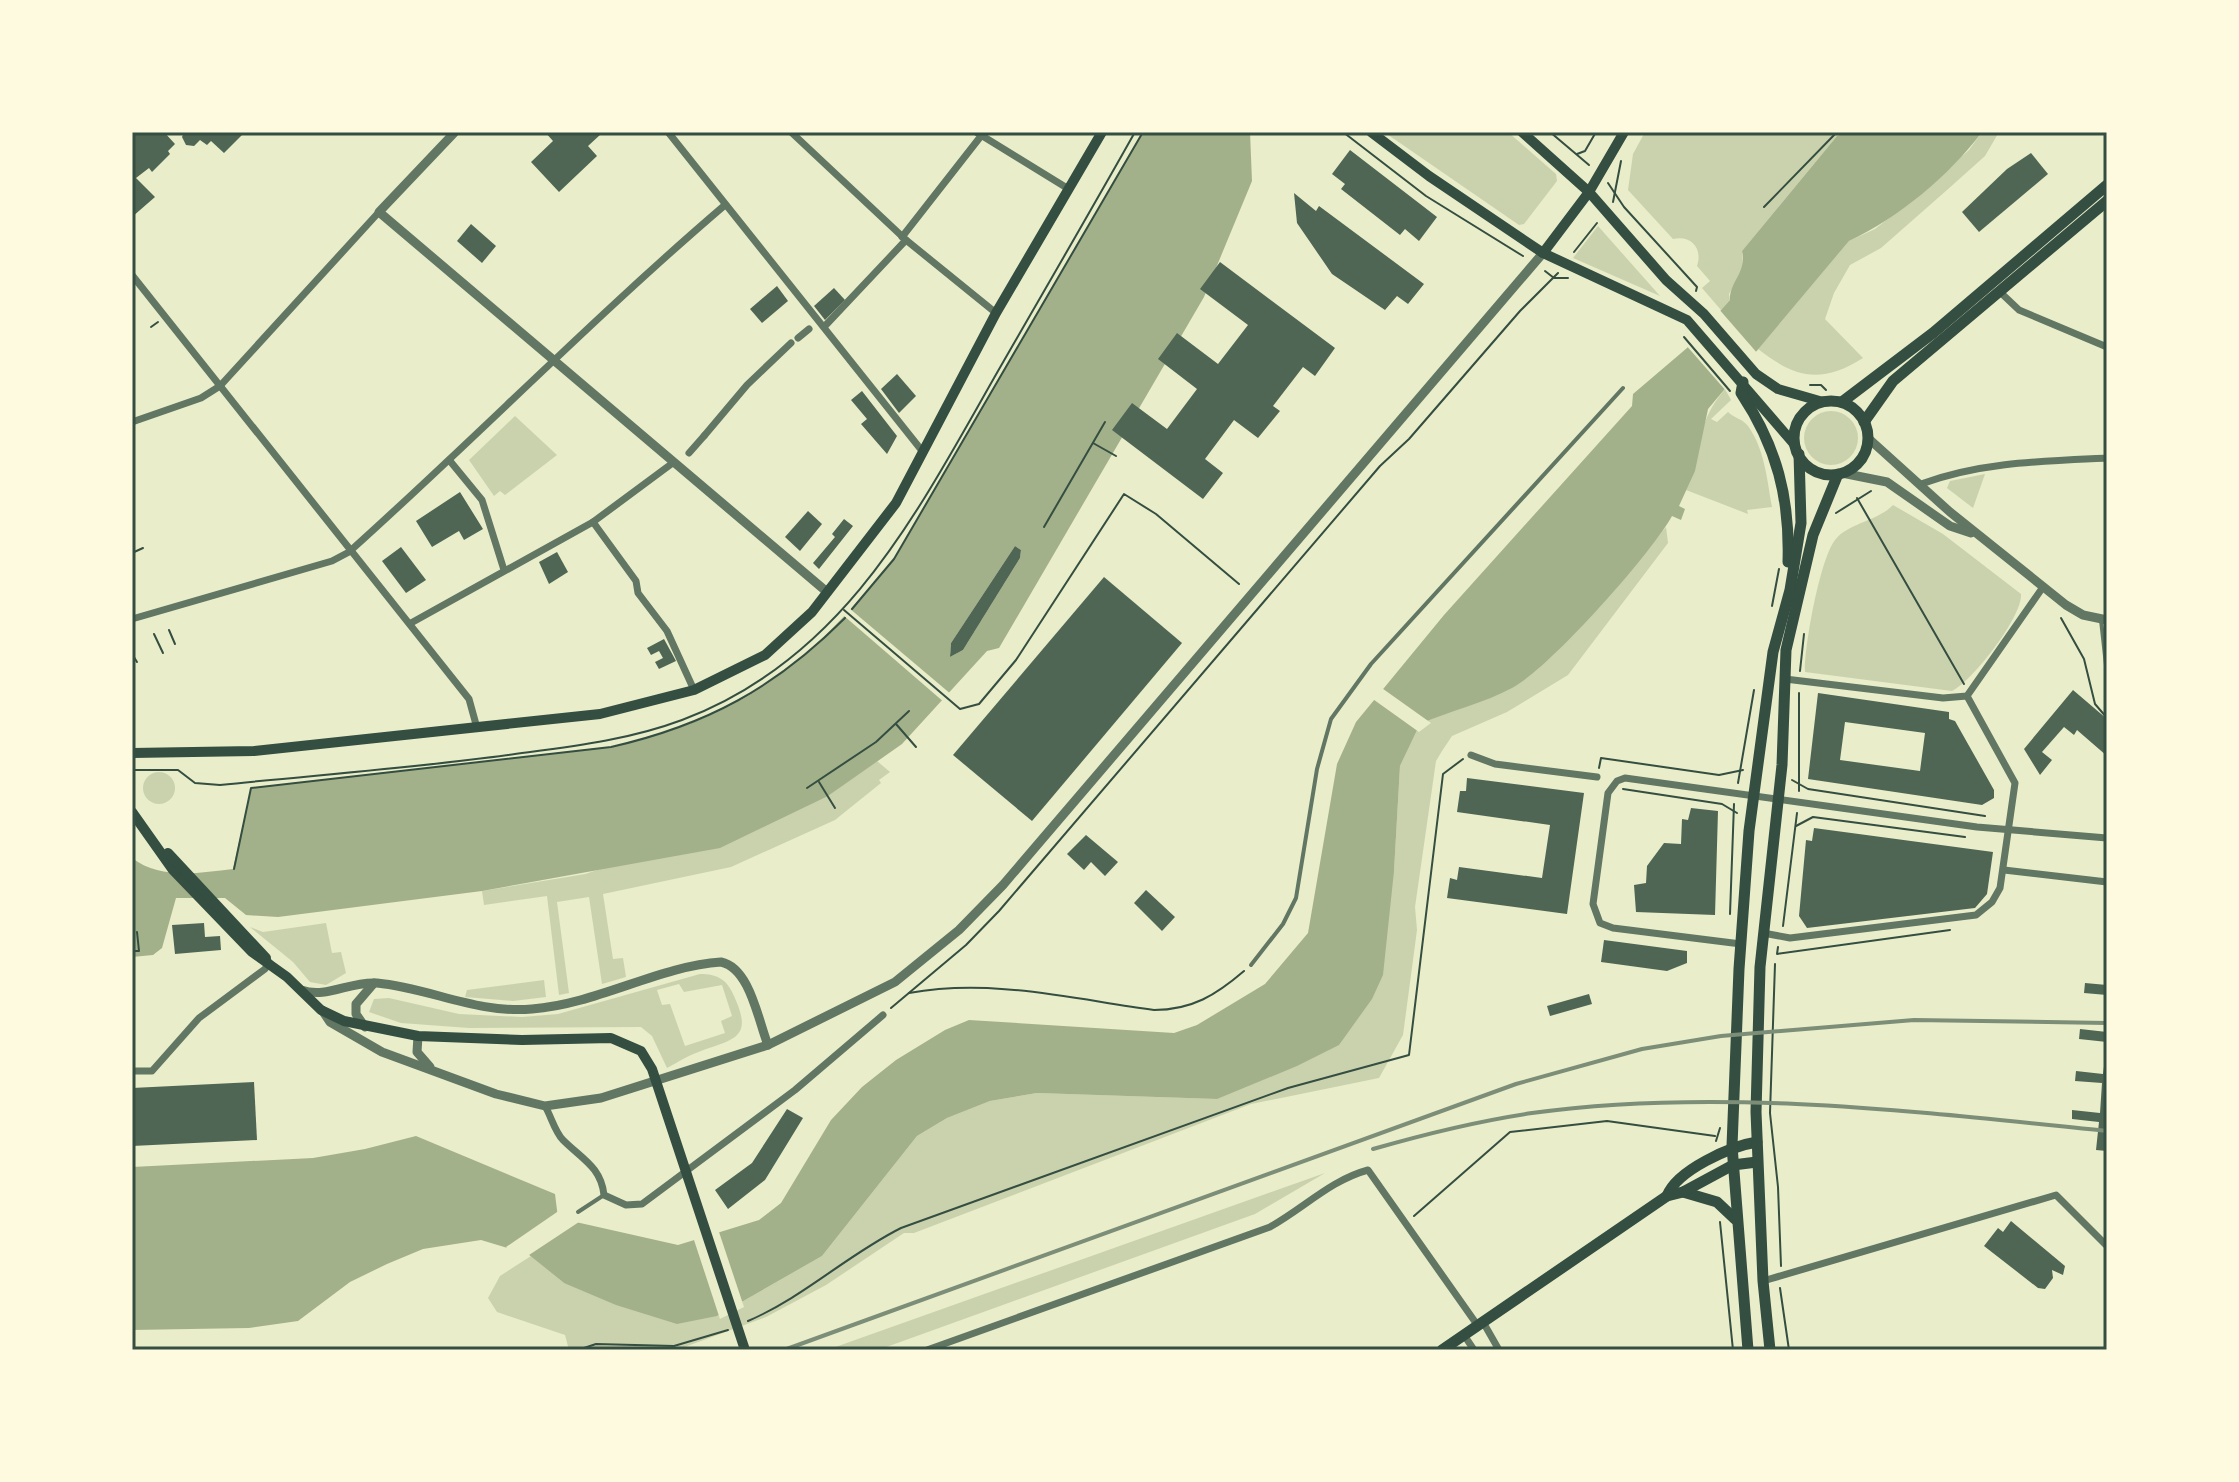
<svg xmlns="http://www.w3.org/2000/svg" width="2239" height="1482" viewBox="0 0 2239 1482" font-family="'Fira Sans',sans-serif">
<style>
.green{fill:#cad2ad;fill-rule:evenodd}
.water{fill:#a3b18a;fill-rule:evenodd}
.pier{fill:#e9edc9}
.building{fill:#4f6655;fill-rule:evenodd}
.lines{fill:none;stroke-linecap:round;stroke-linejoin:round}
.path{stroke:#344e41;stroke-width:2}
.service{stroke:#617663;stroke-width:4}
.minor{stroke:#617663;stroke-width:7}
.tertiary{stroke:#617663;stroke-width:9}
.secondary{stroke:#344e41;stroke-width:10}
.primary{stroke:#344e41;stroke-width:11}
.rail{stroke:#7c8e77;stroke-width:4}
.neatline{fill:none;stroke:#344e41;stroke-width:3}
</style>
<rect width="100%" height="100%" fill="#e9edc9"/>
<g class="green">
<polygon points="1384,132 1508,132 1556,174 1557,181 1524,224 1519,225"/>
<path d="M1645 132H1849L1837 136 1742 251 1743 269 1729 294 1730 300 1721 310 1702 288 1710 281 1697 266C1703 248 1691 235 1673 239L1628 190 1633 154Z"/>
<path d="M1982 132H1999L1985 156 1947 190 1881 248 1850 265 1834 293 1825 319 1863 358C1819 386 1793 376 1758 349L1849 241 1875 229 1923 191 1969 150Z"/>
<polygon points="1598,226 1660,296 1573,258"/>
<path d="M1725 389 1731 400 1711 419 1717 422 1728 412C1734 418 1743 419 1748 426 1765 450 1767 480 1772 507L1747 510 1748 514 1686 490C1705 448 1693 427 1725 389Z"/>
<circle cx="1831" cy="438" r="27"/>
<polygon points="515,416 557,455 505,495 500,491 494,496 469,460"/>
<polygon points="1985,474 1973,508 1947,488 1950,481"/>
<path d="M1893 505 1943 534 2021 594C2023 616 1972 682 1952 691L1805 672C1804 647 1820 559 1835 540 1848 523 1878 521 1893 505Z"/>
<polygon points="1666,527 1668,543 1568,675 1507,712 1452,736 1442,751 1436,761 1415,907 1417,930 1403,1035 1379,1078 1251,1104 914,1233 904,1233 826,1285 766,1317 682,1348 569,1350 565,1335 497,1312 488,1298 500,1276 531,1256 564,1283 717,1316 822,1256 917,1136 947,1118 990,1101 1037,1093 1217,1099 1394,871 1400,766 1420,724 1452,710 1620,583"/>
<polygon points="877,761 890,772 879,780 881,783 835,820 731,867 603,894 613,959 623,958 626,977 602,984 589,897 557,902 569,993 559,995 547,896 484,905 482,891 585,874 828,796"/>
<circle cx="159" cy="788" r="16"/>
<polygon points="326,923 332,953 341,952 346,973 326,985 310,982 293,962 250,927 263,932"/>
<path d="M700 974C717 974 727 979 734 996 753 1037 736 1039 701 1051 689 1055 678 1062 667 1068L652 1036 641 1027 469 1028 401 1023 369 1012 374 999 389 998 459 1014 522 1017 558 1014ZM679 984 684 992 722 985 732 1016 721 1021 725 1033 685 1046 670 1004 662 1005 657 990Z"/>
<polygon points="544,980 546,997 513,1001 465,997 467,990"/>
<polygon points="1325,1173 1255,1214 878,1350 827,1350"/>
</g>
<g class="water">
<path d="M1143 132H1250L1252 181 1204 297 999 648 987 651 902 744 828 796 720 848 482 891 278 917 246 915 225 898H176L162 948 153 955 132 957V858C161 880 198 873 233 869L251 788 611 747C748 716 806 665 894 559ZM1015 546 1021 550 1020 558 963 650 950 657 951 643Z"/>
<path d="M1849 132H1982C1949 176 1898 218 1849 241L1708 409 1695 471 1679 506 1685 509 1681 520 1672 516C1651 554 1549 669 1512 688 1484 703 1450 711 1420 724L1400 766 1394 871 1383 975 1372 999 1339 1045 1297 1066 1217 1099 1037 1093 990 1101 947 1118 917 1136 822 1256 717 1316 677 1324 616 1305 564 1283 528 1254 481 1240 423 1249 387 1264 350 1282 298 1321 249 1328 132 1330V1167L313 1158 365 1149 416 1136 555 1194 558 1218 678 1245 759 1220 781 1203 831 1120 862 1087 896 1060 945 1030 969 1020 1174 1033 1197 1025 1265 984 1308 933 1337 764 1356 722 1444 615 1632 406 1633 394 1687 348 1730 300C1729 282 1747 273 1742 251L1837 136Z"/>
</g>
<g class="pier">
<polygon points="1718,308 1758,354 1727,392 1685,344"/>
<polygon points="849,608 952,695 945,703 843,615"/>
<polygon points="1379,686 1431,723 1419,732 1370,697"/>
<polygon points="560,1210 561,1215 582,1220 526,1257 510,1252 506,1247"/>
<polygon points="718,1229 744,1307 720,1319 693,1237"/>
</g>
<g class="building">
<polygon points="132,132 164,132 175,144 168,151 170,154 152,172 149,168 136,178 155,197 132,217"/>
<polygon points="184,132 245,132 224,153 211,141 207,145 200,140 194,146 186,145 182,137"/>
<polygon points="545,132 601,134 588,146 597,156 559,192 531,162 553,141"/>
<polygon points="1350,150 1437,217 1419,241 1405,229 1400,235 1341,189 1345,184 1332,174"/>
<polygon points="2031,153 2048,174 1979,232 1962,212 2007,169"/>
<polygon points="1294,193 1316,211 1319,206 1424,284 1408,304 1397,296 1385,310 1332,274 1297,223"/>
<polygon points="471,224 496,246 482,263 457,241"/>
<polygon points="1220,262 1335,348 1315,376 1303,367 1273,406 1280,411 1258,438 1234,420 1205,459 1223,473 1203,499 1112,430 1132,403 1167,429 1197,389 1158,359 1177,333 1218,364 1248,325 1200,289"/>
<polygon points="777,286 788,301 762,323 750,309"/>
<polygon points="834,288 845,300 825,320 814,306"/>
<polygon points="897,374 916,396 899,413 881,389"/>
<polygon points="862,391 897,436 887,454 861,424 867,419 851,400"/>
<polygon points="460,492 483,529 464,540 459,531 432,547 416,521"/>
<polygon points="808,511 822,524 800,551 785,537"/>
<polygon points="844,519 853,526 819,569 813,563 835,537 832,534"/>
<polygon points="1015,546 1021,550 1020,558 963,650 950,657 951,643"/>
<polygon points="401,547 426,580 406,593 382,561"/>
<polygon points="557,552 568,572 549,584 539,562"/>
<polygon points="1104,577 1182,643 1032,821 953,755"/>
<polygon points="664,639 676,661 659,669 655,662 663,658 659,651 651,655 647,648"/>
<polygon points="2073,690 2107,719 2107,756 2077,730 2074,735 2064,727 2042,752 2052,760 2040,775 2024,749"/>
<path d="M1818 693 1949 712V719L1955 721 1994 790V798L1982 805 1808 779ZM1845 722 1925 733 1920 771 1840 760Z"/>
<polygon points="1467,778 1584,793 1567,914 1447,898 1450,878 1457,880 1459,867 1542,878 1550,825 1457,812 1460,791 1466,791"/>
<polygon points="1691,808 1718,811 1715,915 1636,912 1634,885 1646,883 1647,866 1664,843 1681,844 1682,819 1688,820"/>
<polygon points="1814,828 1993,852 1987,894 1975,908 1807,928 1799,916 1806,840 1812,841"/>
<polygon points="1086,835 1118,862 1105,876 1091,862 1084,870 1067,854"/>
<polygon points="1146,890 1175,917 1162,931 1134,903"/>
<polygon points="204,923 205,937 220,936 221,950 175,954 172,925"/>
<polygon points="1604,940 1687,951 1687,963 1667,971 1601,962"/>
<polygon points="2085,983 2107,985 2107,995 2084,993"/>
<polygon points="1589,994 1592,1004 1550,1016 1547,1006"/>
<polygon points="2080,1029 2107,1032 2107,1042 2079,1039"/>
<polygon points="2105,1059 2107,1059 2107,1151 2096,1150 2099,1122 2072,1119 2072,1110 2100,1113 2102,1083 2075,1081 2076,1071 2103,1074"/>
<polygon points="254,1082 257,1140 132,1146 132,1088"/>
<polygon points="787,1109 803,1118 765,1180 728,1209 715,1190 752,1163"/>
<polygon points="2011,1221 2065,1266 2063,1275 2052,1270 2053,1278 2045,1289 2038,1288 1984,1246 1998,1228 2003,1232"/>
</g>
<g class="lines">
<g class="path">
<polyline points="1343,132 1426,196 1523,256"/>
<polyline points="1550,132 1589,165"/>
<polyline points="1577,154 1585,151 1596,132"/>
<polyline points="1608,183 1624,207 1697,287 1696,291"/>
<polyline points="1613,202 1621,161"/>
<polyline points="1764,207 1837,132"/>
<polyline points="1574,252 1597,223"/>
<polyline points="1545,271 1554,278 1568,278"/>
<polyline points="151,327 158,322"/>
<polyline points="1684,337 1730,391"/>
<polyline points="1810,385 1821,385 1826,390"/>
<polyline points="1093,443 1116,456"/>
<polyline points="1857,498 1964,684"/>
<polyline points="1836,513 1871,491"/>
<polyline points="1044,527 1105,422"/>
<polyline points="132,553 143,548"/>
<polyline points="1772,606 1779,569"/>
<polyline points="852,609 894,559 1143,132"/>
<polyline points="844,610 960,709 979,704 1016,660 1124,494 1156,514 1239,584"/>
<polyline points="2061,618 2084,659 2095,704 2107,718"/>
<polyline points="169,630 175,644"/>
<polyline points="154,634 163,653"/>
<polyline points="132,654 137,662"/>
<polyline points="1800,671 1804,634"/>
<polyline points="1799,693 1799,791"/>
<polyline points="896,724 916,747"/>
<polyline points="1599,768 1601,758 1719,775 1743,770"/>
<path d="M132 770H178L195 783 220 785C316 775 412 768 508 755 567 747 626 741 682 720 842 660 915 517 994 378 1041 296 1089 214 1135 132"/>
<polyline points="1792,780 1808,789 1985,816"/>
<polyline points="819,782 835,808"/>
<polyline points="1738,783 1754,690"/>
<polyline points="807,788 876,742 909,711"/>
<polyline points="1623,789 1722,804 1737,813"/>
<polyline points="1796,826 1813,817 1965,837"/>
<path d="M234 869 251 788 611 747C707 725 775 688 845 618"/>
<polyline points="1730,914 1734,804"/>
<polyline points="1783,926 1797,813"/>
<polyline points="1778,947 1777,954 1950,930"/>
<polyline points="132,951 139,951 137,932"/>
<polyline points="1775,964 1770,1113 1778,1187 1781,1266"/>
<path d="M909 993C992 978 1072 999 1154 1010 1192 1010 1216 995 1244 971"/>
<polyline points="891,1008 966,945 999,911 1380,466 1409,439 1520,311 1558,273"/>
<polyline points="1716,1141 1720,1128"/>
<polyline points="1414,1216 1510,1132 1607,1121 1715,1136"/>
<polyline points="1720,1222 1733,1350"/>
<polyline points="1780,1288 1789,1350"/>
<path d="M748 1321C804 1297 847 1255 901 1228L1288 1088 1409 1055 1443 774 1463 759"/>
<polyline points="578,1350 596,1344 674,1346 728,1330"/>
</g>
<g class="service">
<polyline points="2101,620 2107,674"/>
<polyline points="1251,965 1283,924 1296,898 1317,769 1331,719 1371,664 1623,388"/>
<polyline points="578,1212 604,1195"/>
</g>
<g class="minor">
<polyline points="668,132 923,452"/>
<polyline points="791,132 906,240 996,313"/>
<polyline points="976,132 1067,188"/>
<polyline points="902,237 981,136"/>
<polyline points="132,275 469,699 477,728"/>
<polyline points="2000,292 2019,310 2107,347"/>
<polyline points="824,327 906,240"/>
<polyline points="798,338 809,329"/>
<polyline points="132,422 201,398 220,386 379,212"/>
<polyline points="704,436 747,385 791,343"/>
<polyline points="689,453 704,436"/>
<polyline points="450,461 482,500 504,570"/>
<path d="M1921 484C1981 462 2043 461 2107 458"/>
<polyline points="593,522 636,581 638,593 667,631 694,690"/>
<path d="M132 619 332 561 349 552C476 438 595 316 725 205"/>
<polyline points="411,623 593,522 674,462"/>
<polyline points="1785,679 1943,698 1967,696 2043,587"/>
<polyline points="1471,755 1495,764 1597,777"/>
<polyline points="2004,870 2107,882"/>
<polyline points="1763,933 1790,938 1976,915 1992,902 2000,888 2015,783 1967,696"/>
<polyline points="1741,944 1613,928 1600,923 1593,904 1608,793 1617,781 1625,778 1977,827 2107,838"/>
<polyline points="132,1071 152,1071 199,1018 265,969 269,962"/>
<path d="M545 1106C551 1116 555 1132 563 1140 582 1159 601 1167 604 1195L626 1205 642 1204 795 1090 883 1015"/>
<polyline points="1763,1281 2056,1195 2107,1246"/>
<polyline points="1483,1322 1499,1350"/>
<polyline points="1464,1335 1474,1350"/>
<path d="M927 1350 1270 1227C1304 1208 1331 1180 1368 1170L1478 1326"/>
</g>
<g class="tertiary">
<polyline points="455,132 379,212 827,592"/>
<polyline points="1868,438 1950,512 2066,605 2083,615 2107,620"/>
<polyline points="1842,473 1887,482 1950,526 1971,533"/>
<path d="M301 990C327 999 349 981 377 983 430 988 477 1014 532 1009 597 1004 659 966 721 962 750 968 758 1020 768 1045"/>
<polyline points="322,1010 330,1022 382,1052 496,1094 545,1106 601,1098 768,1045 895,982 959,930 1003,885 1543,253"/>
<polyline points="365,1027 356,1014 356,1004 374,983"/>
<polyline points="418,1036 417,1052 430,1067"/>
</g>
<g class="secondary">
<polyline points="1371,132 1429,176 1543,253 1687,320 1795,445"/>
<polyline points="1522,132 1589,192 1666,280 1704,314 1756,374 1778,389 1823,402"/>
<polyline points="1543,253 1589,192 1624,132"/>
<polyline points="132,753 254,751 600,714 694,690 765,655 812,612 896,503 996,313 1102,132"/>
<polyline points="132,812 173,870 252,952 287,977 321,1010 344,1021 418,1036 522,1040 611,1038 641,1051 652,1069 745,1350"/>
<polyline points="168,853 266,958"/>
</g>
<g class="primary">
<path d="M1743 382 1741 393C1777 447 1790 498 1788 562"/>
<circle cx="1831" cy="438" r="37"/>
<polyline points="1842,402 1933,333 2107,185"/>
<polyline points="1864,422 1893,381 2107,201"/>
<polyline points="1683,1192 1717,1202 1735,1219"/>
<path d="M1667 1196C1677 1170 1731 1146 1757 1142"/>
<polyline points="1442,1350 1667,1196 1683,1192 1733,1165 1757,1162"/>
<polyline points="1748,1350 1732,1146 1739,969 1749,831 1773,652 1790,590 1801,523 1799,454"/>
<polyline points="1770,1350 1763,1281 1756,1112 1760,967 1782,765 1786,650 1813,535 1838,474"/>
</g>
<g class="rail">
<path d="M1373 1149C1425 1134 1478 1121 1532 1113 1719 1087 1921 1112 2107 1131"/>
<polyline points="784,1350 1516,1084 1642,1049 1721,1036 1914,1020 2107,1023"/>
</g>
</g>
<rect width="2239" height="1482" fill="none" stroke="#fefae0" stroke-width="268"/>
<rect x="134" y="134" width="1971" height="1214" class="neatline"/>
</svg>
